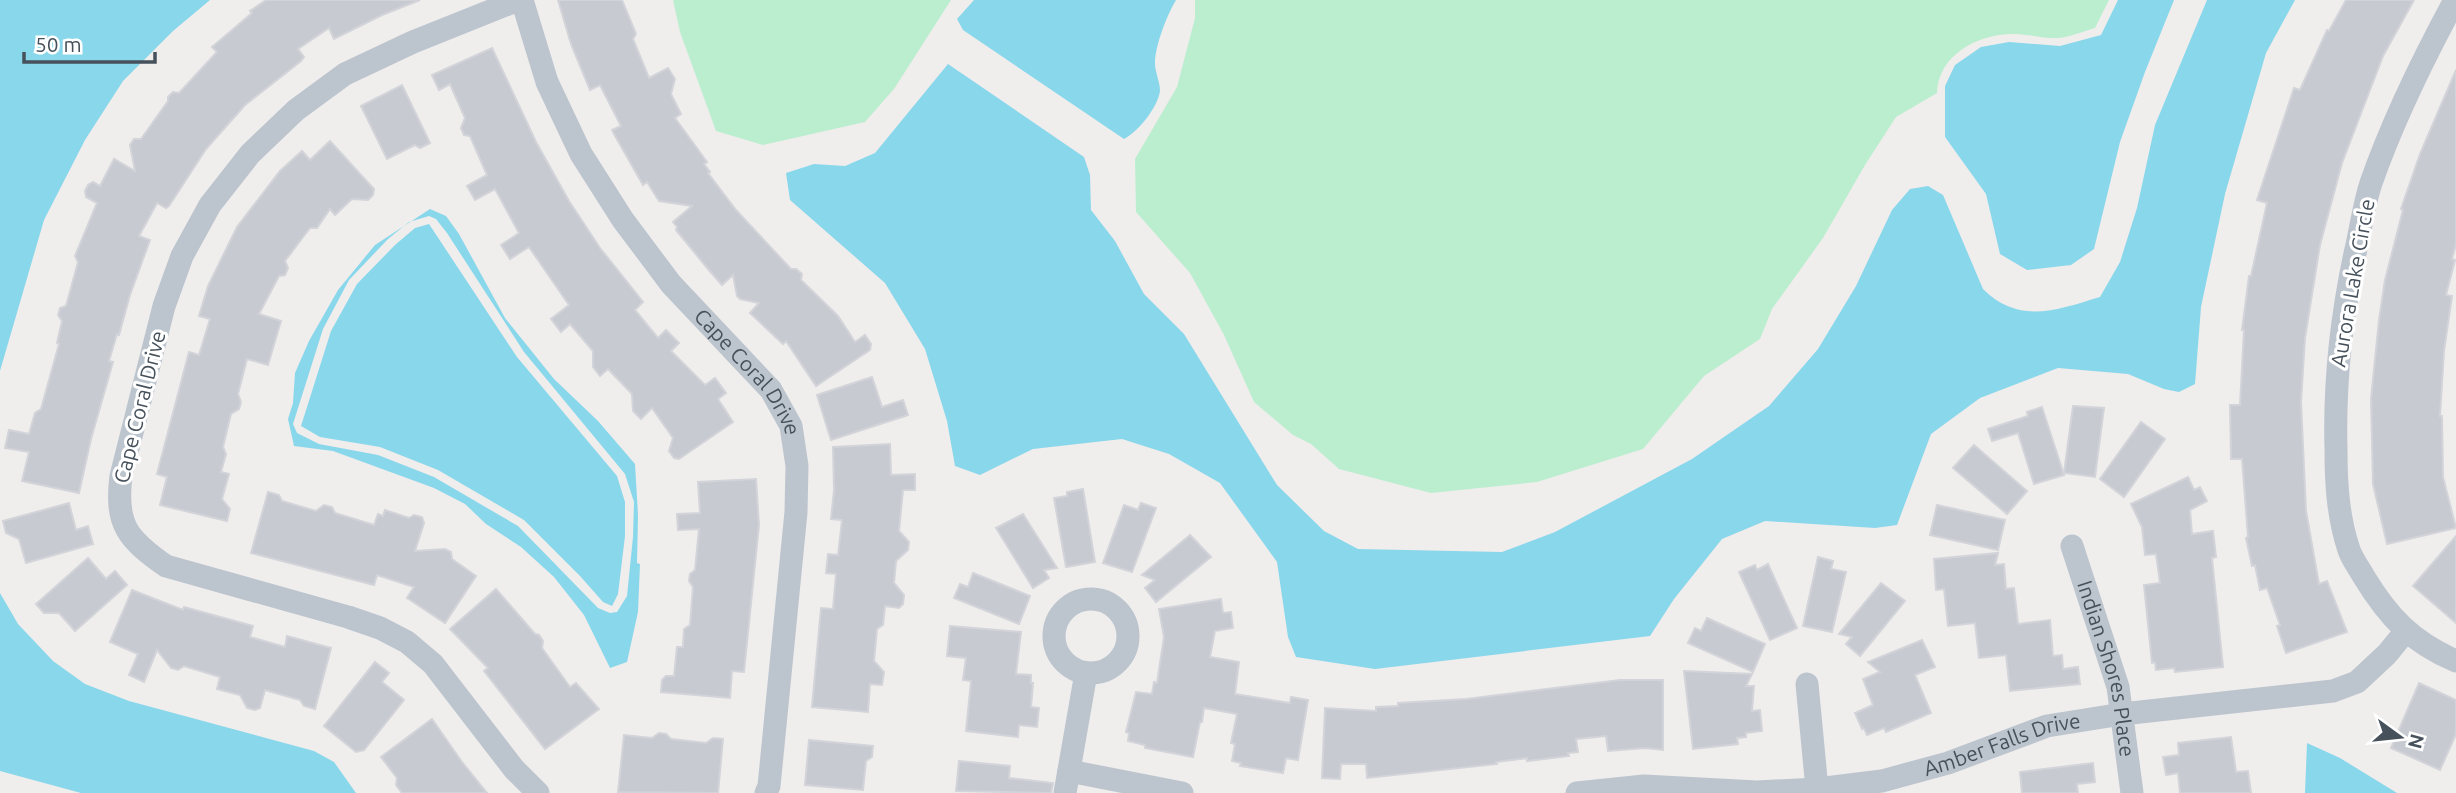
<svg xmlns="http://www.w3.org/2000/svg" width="2456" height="793" viewBox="0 0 2456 793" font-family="Ubuntu,sans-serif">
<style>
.green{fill:#bbeecf}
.water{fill:#89d7eb;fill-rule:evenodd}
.building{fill:#c7cad0;stroke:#d2d4d9;stroke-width:2}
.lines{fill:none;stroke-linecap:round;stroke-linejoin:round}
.minor{stroke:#bcc5cd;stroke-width:23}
.labels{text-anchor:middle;stroke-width:6;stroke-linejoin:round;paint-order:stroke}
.street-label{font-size:21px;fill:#46515b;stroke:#fff}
</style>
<rect width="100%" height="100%" fill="#f0eded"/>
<g class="green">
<polygon points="673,0 951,0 894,89 865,122 763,145 716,131 680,32"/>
<path d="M1195 0H2109L2095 28C2084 31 2070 37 2058 38 2042 39 2026 33 2010 34 1976 35 1938 56 1937 93L1896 117 1865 165 1823 238 1772 309 1760 339 1704 376 1643 449 1537 482 1431 493 1339 469 1311 444 1293 435 1254 402 1224 335 1190 273 1136 212 1135 159 1177 87 1195 18Z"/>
</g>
<g class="water">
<polygon points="0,0 210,0 173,31 123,81 85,140 44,220 0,371"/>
<path d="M974 0H1176C1167 15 1155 46 1155 63 1155 73 1160 81 1160 91 1158 107 1138 132 1124 139L963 30 957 19Z"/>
<polygon points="2118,0 2174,0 2145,72 2120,142 2094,249 2071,265 2027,270 2000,254 1986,194 1945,137 1945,86 1955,65 1981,47 2009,42 2060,46 2101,35"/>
<path d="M2207 0H2295L2266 53 2225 194 2201 307 2195 384 2179 392 2164 389 2128 374 2058 368 1980 398 1931 434 1897 525 1875 528 1765 521 1722 539 1674 599 1650 636 1375 669 1296 657 1288 637 1277 562 1220 483 1169 454 1122 439 1033 449 980 475 955 466 947 421 925 349 885 283 790 200 786 173 814 164 845 166 875 153 948 64 1084 157 1090 175 1091 210 1115 241 1144 294 1184 334 1277 485 1324 531 1358 549 1502 552 1555 532 1692 459 1769 406 1818 349 1856 286 1892 210 1910 189 1928 186 1943 195 1983 289C2019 325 2057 310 2100 297L2120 262 2137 208 2155 125Z"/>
<path d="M430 209 446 216 459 234 505 318 554 379 598 421 635 464 638 515 637 563 640 564 638 612 627 662 610 668 584 615 554 577 521 547 486 524 465 504 434 488 333 451 294 446 288 419 293 403 295 373 309 341 338 290 375 245ZM429 216 436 219 447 233 524 352 625 474 634 502 633 537 627 596 617 612 610 613 598 608 518 526 434 477 378 455 319 444 297 433 293 424 323 329 349 280 388 239 409 222Z"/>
<polygon points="429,224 517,357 617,476 625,502 625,536 618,594 612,606 603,602 580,576 524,520 438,470 380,447 320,437 301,426 331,331 357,284 395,245 415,228"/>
<polygon points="0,593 18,624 53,661 85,684 129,701 314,751 334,762 356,793 81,793 0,771"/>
<polygon points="2307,743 2340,758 2397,793 2305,793"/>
</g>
<g class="building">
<polygon points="266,0 420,0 382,15 334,39 329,28 298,49 304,57 301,61 245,105 206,149 169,206 166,208 157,203 139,236 150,240 130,295 119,335 117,334 109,361 113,362 91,439 79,493 22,481 29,452 5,448 9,430 29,434 35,413 41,409 59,344 57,343 62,321 58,315 60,308 66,306 78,262 75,256 97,203 86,197 85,191 88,185 93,182 100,186 114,159 135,171 130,145 134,139 141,139 168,101 168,97 173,92 179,93 217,52 212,47 252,13 250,11"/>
<polygon points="558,0 622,0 636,34 633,39 649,78 668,68 675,79 671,94 681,114 675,118 707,162 704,164 710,172 708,173 736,210 791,269 796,269 802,274 801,280 838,316 855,342 865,335 871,344 870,350 816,386 786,341 783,344 750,313 759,303 740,299 737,296 733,275 722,285 708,269 676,230 677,227 673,222 692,206 659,201 647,182 643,185 614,134 612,130 621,126 600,85 590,90 571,44"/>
<polygon points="2346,0 2414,0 2383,56 2342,163 2320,245 2305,338 2301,402 2306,511 2319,584 2327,581 2347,632 2286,653 2277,626 2280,625 2267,588 2260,590 2255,565 2252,566 2246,538 2248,537 2242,459 2231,459 2230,405 2240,405 2244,330 2242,330 2249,276 2251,276 2267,203 2257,200 2294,88 2300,90 2327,30 2329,31"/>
<polygon points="492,48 536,142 569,201 600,248 643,302 635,310 658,338 666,330 679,343 671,351 705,385 715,378 726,393 718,399 733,422 679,459 674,458 669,451 673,438 652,408 641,419 633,411 632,394 608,369 600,376 593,367 593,351 570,324 561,332 551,319 569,305 529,247 510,259 501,245 519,233 495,189 475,200 467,186 487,175 470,136 464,135 461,128 465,118 450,84 439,90 432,75"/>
<polygon points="2456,70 2456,244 2452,259 2455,260 2446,295 2452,296 2444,351 2440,416 2442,416 2443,477 2456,528 2387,544 2373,484 2371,399 2379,320 2385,280 2403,210 2401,209 2420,154"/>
<polygon points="402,85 430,143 420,148 415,145 387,159 361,106"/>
<polygon points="330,141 374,189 373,195 368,200 352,199 335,215 330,209 317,228 310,228 285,261 288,268 285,275 279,276 259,314 281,321 268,365 247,359 238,394 241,402 239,409 231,414 223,447 226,454 221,472 229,474 222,499 230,509 227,521 160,505 167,477 157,474 189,352 199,355 210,319 199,316 208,286 237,227 280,171 302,151 310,160"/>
<polygon points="872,377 882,407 903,400 908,415 831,440 817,395"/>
<polygon points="2073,406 2104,408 2095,477 2064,473"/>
<polygon points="2042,407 2064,475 2034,484 2018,433 1992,441 1988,429 2028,416 2027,412"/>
<polygon points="2141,422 2165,439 2124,497 2100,479"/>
<polygon points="890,444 891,475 915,474 915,490 903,490 899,531 909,542 908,550 896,561 894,583 904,595 903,604 899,608 885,606 883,625 877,629 874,661 884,672 882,685 870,684 868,712 812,707 821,608 833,609 836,574 826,573 828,554 838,555 842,520 831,519 834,490 833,447"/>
<polygon points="1974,445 2027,491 2007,514 1953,468"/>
<polygon points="2188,477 2194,490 2200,487 2207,501 2190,510 2192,534 2213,531 2216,557 2212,558 2223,667 2175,672 2174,668 2156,670 2155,662 2152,663 2144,585 2160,583 2156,554 2145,555 2142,527 2131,504"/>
<polygon points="756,479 759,525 744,672 732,671 730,698 661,692 662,680 666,676 674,676 677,647 683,647 684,629 690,625 693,587 689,581 690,574 695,570 699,529 678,530 677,514 700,513 698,482"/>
<polygon points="1083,489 1095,562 1066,567 1054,498 1067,496 1067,492"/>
<polygon points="268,492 279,495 282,501 316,511 324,505 332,507 335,513 374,525 378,514 383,516 385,510 409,518 414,515 422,517 424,523 415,551 445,549 451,552 452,559 476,576 445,623 407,598 414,587 377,575 374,585 251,553"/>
<polygon points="69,503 76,530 88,526 93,544 26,563 19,539 6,533 3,521"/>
<polygon points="1141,503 1156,508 1132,572 1103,563 1124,505 1138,510"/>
<polygon points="1937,505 2005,520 1998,550 1930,535"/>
<polygon points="1023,514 1057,568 1044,570 1049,578 1033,588 996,528"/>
<polygon points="1190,535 1211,557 1156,602 1145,588 1155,580 1142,575"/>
<polygon points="2456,536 2456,623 2413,586"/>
<polygon points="1998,553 1995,565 2004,564 2006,589 2014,588 2018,624 2050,620 2053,656 2062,655 2063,669 2078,667 2080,684 2010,691 2006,655 1979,658 1975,623 1948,626 1944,589 1936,590 1934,559"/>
<polygon points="1818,557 1833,561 1831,569 1846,572 1832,632 1803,626"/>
<polygon points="88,558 106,579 115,571 127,585 75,631 59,613 44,613 36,604"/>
<polygon points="1768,564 1797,628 1770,640 1739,572 1755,565 1757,570"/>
<polygon points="973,573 1030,596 1019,624 954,598 960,584 968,587"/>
<polygon points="1881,583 1905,601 1860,656 1846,644 1852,637 1839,634"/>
<polygon points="496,589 535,634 539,635 543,641 542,648 570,687 576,683 599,709 545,749 484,671 488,668 450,629"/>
<polygon points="132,590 183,610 184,607 253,626 250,637 285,647 287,636 331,648 315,709 304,706 300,700 265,690 260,708 255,710 247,708 240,695 217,689 220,677 184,666 178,670 171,668 157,650 144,682 129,675 138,654 110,642"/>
<polygon points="1221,599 1223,613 1231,612 1233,628 1215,631 1210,657 1239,662 1235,694 1290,703 1291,697 1308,700 1298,760 1286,758 1283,773 1240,766 1241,763 1232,761 1235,744 1231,743 1237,714 1204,708 1202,722 1200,722 1193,757 1145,748 1145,745 1128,741 1129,733 1126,732 1136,692 1152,694 1154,682 1157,683 1164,637 1159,609"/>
<polygon points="1707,618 1765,644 1753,672 1688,643 1695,628 1701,631"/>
<polygon points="950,626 1021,632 1016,674 1031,675 1031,683 1033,683 1031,707 1039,708 1037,727 1019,725 1018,737 966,731 971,681 963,680 966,658 947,656"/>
<polygon points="1922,640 1935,667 1915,675 1931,713 1886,732 1884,728 1867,735 1864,728 1862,729 1855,713 1873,705 1863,679 1880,672 1868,662"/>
<polygon points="375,662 389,673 382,682 404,700 364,750 356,752 324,726"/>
<polygon points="1684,671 1752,674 1746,686 1754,686 1752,711 1760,710 1762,731 1746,733 1746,737 1737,738 1738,744 1693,749"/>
<polygon points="1620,680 1663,680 1663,750 1645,748 1608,751 1606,736 1576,739 1578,752 1568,753 1569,756 1527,761 1527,758 1496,762 1497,764 1367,778 1366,764 1341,764 1340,779 1322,778 1325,708 1376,711 1376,707 1398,706 1398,703 1466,699"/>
<polygon points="2419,683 2456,700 2456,734 2440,770 2391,748"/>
<polygon points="432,719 462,762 487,793 402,793 396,785 397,778 381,757"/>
<polygon points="659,733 666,734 671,739 706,743 713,738 723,739 718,793 618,792 624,735 652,738"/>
<polygon points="2231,737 2236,772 2248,771 2251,793 2180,793 2178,773 2166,775 2163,757 2179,755 2178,743"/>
<polygon points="809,740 873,746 872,757 866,761 863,790 805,785"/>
<polygon points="959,761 1010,766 1009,778 1053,783 1051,793 956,791"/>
<polygon points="2093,763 2095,782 2077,784 2078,793 2022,793 2020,772"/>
</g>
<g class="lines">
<g class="minor">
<path d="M518 0 413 42 345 74 296 110 250 154 210 205 182 256 164 306 121 476C115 524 127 539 166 566L348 617 380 628 407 642 433 664 514 769 538 793"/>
<path id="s1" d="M522 0 547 82 581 154 623 220 671 284 771 390 791 426 797 466 796 512 769 786 766 793"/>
<path d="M2455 0C2423 59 2393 120 2371 183 2365 201 2362 221 2358 240 2342 310 2334 379 2336 450 2336 484 2338 517 2349 550 2352 559 2359 568 2364 577 2389 618 2412 642 2456 661"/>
<path id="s2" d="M2072 546 2118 687 2132 793"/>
<circle cx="1091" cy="636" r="37"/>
<polyline points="1807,684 1817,789"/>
<polyline points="1069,771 1182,793"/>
<polyline points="1065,793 1086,673"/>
<path id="s3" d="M1577 793 1644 786 1757 792 1817 789 1882 781 1948 763 2047 726 2122 714 2333 691 2357 682 2387 654 2405 632"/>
</g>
</g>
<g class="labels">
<g class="street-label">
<text transform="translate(2353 283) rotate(-80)" y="7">Aurora Lake Circle</text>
<text dy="7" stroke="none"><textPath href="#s1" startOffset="441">Cape Coral Drive</textPath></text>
<text transform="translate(140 407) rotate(-76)" y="7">Cape Coral Drive</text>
<text dy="7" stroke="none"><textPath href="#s2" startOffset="128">Indian Shores Place</textPath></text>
<text dy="7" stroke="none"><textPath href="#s3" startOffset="432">Amber Falls Drive</textPath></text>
</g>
</g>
<g transform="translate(2400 737) rotate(105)" stroke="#ffffff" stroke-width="5" paint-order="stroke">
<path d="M0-5L12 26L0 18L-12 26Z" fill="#46515b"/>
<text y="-10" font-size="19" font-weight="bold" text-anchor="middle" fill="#46515b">N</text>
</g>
<path d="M24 52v10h131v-10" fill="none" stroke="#46515b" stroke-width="3.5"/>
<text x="35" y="52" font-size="21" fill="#46515b" stroke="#ffffff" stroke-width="5" paint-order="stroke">50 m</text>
</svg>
